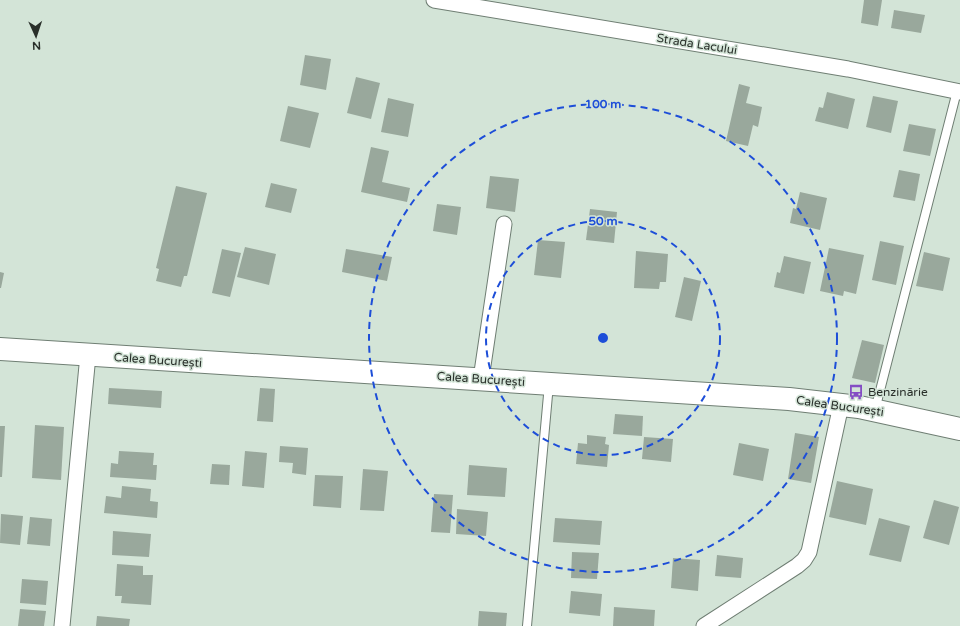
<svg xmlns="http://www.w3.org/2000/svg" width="960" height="626" viewBox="0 0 960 626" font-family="'Varela Round',sans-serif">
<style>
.building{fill:#99a89c}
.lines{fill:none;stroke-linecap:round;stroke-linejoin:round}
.service-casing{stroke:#6f7e73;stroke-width:10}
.minor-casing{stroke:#6f7e73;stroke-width:17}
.secondary-casing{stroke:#6f7e73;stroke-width:24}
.service{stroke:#fff;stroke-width:8}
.minor{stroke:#fff;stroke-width:15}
.secondary{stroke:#fff;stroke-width:22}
.ring{fill:none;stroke:#1d4ed8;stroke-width:2;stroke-dasharray:7 5}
.labels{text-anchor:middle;stroke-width:3;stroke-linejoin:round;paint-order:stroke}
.street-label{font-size:12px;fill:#292f2a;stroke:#d3e4d7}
.poi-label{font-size:12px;fill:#292f2a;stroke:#d3e4d7;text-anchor:start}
.centre{fill:#1d4ed8;stroke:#d3e4d7;stroke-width:2}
.ring-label{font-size:12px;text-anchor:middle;font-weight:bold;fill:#1d4ed8;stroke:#d3e4d7;stroke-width:3;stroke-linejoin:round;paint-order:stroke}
</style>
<rect width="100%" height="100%" fill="#d3e4d7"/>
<g class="building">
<polygon points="864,0 882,0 878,26 861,23"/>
<polygon points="894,10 925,15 921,33 891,28"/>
<polygon points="305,55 331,59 326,90 300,85"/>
<polygon points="356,77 380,83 371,119 347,113"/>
<polygon points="739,84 750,87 746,103 762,107 758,127 753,125 748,146 726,141"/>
<polygon points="827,92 855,99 848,129 815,121 819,107 823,108"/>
<polygon points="873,96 898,101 891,133 866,127"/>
<polygon points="388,98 414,104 408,137 381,132"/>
<polygon points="288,106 319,113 310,148 280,141"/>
<polygon points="909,124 936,129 930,156 903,151"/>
<polygon points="371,147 389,151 382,182 410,188 407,202 361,192"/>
<polygon points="899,170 920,174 915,201 893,197"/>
<polygon points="490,176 519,179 515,212 486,208"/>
<polygon points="271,183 297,189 291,213 265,207"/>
<polygon points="176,186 207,193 187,276 184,276 181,287 156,281 159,269 156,268"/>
<polygon points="800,192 827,198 820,230 790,223 793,208 796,209"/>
<polygon points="437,204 461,207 457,235 433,231"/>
<polygon points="590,209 617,212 614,243 586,240"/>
<polygon points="538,240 565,242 561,278 534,275"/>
<polygon points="880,241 904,246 896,285 872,280"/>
<polygon points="245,247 276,254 269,285 237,277"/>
<polygon points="829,248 864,255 856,294 844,291 843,296 820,291"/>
<polygon points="222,249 241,253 230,297 212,293"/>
<polygon points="346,249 392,257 387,281 342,272"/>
<polygon points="636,251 668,254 666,282 660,282 659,289 634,288"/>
<polygon points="924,252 950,258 943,291 916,286"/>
<polygon points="784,256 811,262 804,294 774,287 777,272 780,273"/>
<polygon points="0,272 4,273 1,288 0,288"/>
<polygon points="684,277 701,281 692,321 675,317"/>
<polygon points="862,340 884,345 875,383 852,378"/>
<polygon points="109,388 162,391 161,408 108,404"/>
<polygon points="260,388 275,389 273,422 257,421"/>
<polygon points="615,414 643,416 642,436 613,434"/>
<polygon points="35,425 64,427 61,480 32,478"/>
<polygon points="0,426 5,426 2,477 0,477"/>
<polygon points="795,433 819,437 811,483 788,479"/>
<polygon points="587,435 606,437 605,444 609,445 607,467 576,464 578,443 587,444"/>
<polygon points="644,437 673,439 671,462 642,459"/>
<polygon points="739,443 769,449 763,481 733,475"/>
<polygon points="280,446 308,448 306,475 292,473 293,463 279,462"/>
<polygon points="119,451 154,453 153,465 157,465 156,480 110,477 111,463 118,464"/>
<polygon points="245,451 267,453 264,488 242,486"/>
<polygon points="212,464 230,465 229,485 210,484"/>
<polygon points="469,465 507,468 505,497 467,495"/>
<polygon points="363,469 388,471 384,511 360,510"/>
<polygon points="315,475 343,476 341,508 313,506"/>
<polygon points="837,481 873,489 866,525 829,517"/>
<polygon points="122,486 151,489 150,501 158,502 157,518 104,513 106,496 121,498"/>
<polygon points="434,494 453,495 450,533 431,532"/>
<polygon points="934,500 959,507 949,545 923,538"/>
<polygon points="457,509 488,512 486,536 456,534"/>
<polygon points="1,514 23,516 20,545 0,543"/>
<polygon points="30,517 52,519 50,546 27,544"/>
<polygon points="555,518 602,521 600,545 553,542"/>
<polygon points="879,518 910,526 901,562 869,555"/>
<polygon points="113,531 151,534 149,557 112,555"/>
<polygon points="572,552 599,553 597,579 571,578"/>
<polygon points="717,555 743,558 741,578 715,576"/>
<polygon points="673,558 700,560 698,591 671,588"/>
<polygon points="117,564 143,566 143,575 153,575 151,605 121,603 122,596 115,596"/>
<polygon points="22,579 48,581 46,605 20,603"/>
<polygon points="571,591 602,594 600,616 569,613"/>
<polygon points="614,607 655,610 654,626 613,626"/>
<polygon points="20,609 46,611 44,626 18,626"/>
<polygon points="479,611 507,613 506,626 478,626"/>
<polygon points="97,616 130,619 129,626 96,626"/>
</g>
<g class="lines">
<g class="service-casing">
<g id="service">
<polyline points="875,410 957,91"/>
<polyline points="527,626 549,384"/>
</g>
</g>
<g class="minor-casing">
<g id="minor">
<polyline points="434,0 848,69 960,92"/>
<polyline points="481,379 504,224"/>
<polyline points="62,626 88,355"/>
<polyline points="704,626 797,566 804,560 809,552 841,405"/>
</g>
</g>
<g class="secondary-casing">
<polyline id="secondary" points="0,349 789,399 859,407 960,429"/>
</g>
<use href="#service" class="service"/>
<use href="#minor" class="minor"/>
<use href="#secondary" class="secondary"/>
</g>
<g class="ring">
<circle cx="603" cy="338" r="117"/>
<circle cx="603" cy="338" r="234"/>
</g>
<defs>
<g id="bus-bare" transform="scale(1.2)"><path d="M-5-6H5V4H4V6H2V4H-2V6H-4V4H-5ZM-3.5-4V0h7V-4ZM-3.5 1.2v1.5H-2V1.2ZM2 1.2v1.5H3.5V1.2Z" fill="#844dc4" stroke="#d3e4d7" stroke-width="2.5" paint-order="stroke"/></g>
</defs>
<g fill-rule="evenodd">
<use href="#bus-bare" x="856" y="392"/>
</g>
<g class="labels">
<g class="street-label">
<text transform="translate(697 44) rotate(9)" y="4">Strada Lacului</text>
<text transform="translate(158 360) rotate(4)" y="4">Calea București</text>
<text transform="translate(481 379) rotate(4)" y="4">Calea București</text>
<text transform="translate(840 406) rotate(8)" y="4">Calea București</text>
</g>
<g class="poi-label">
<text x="868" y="396">Benzinărie</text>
</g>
</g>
<circle cx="603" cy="338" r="6" class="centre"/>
<g class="ring-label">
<text x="603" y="108">100 m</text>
<text x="603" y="225">50 m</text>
</g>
<g transform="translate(36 36) rotate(177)" stroke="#d3e4d7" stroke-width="3" paint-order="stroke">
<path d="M0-3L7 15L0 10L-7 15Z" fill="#292f2a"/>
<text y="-6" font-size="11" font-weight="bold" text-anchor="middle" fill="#292f2a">N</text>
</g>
</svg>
